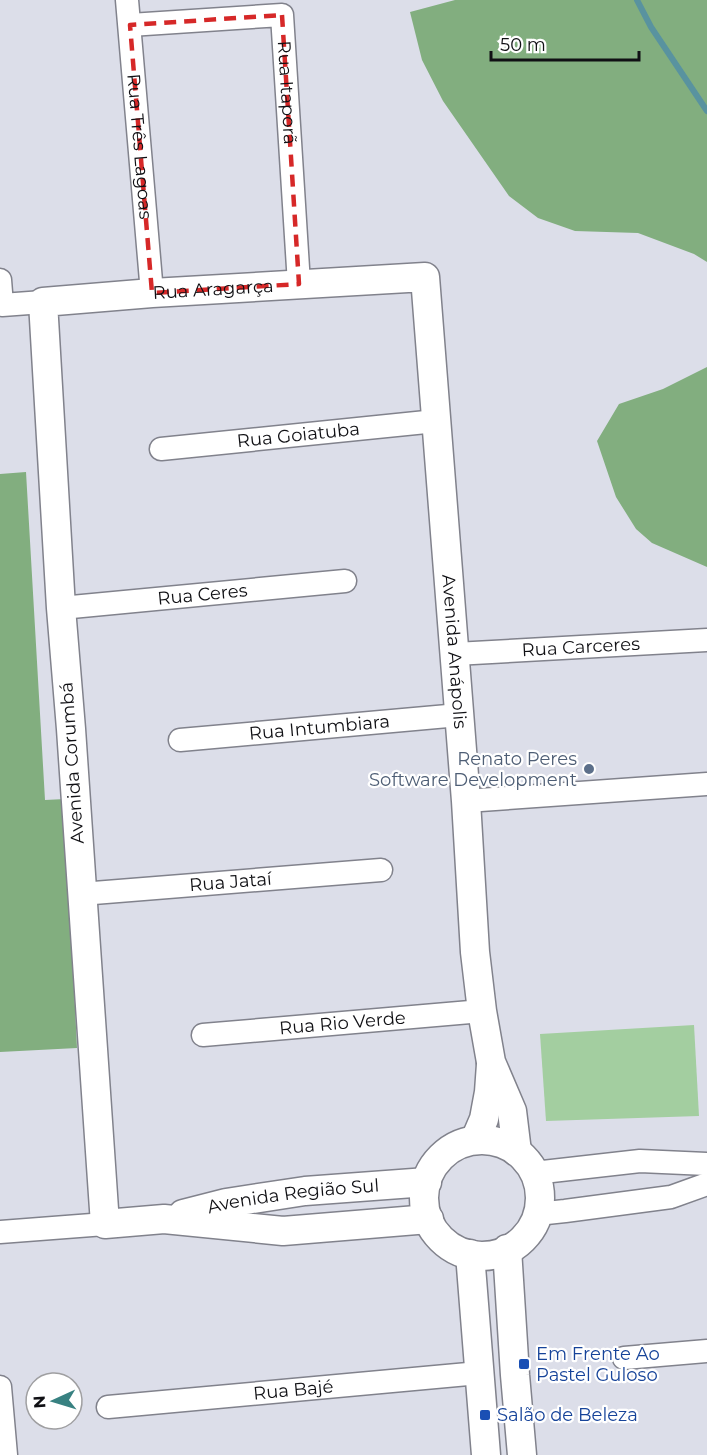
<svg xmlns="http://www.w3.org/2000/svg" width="707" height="1455" viewBox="0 0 707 1455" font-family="Montserrat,sans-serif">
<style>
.green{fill:#a3cea0}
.forest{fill:#82ae7f}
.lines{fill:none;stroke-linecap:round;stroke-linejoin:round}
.stream{stroke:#59939f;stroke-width:6}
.minor-casing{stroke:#81828c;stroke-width:25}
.tertiary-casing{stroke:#81828c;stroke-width:31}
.minor{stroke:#fff;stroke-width:22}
.tertiary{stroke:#fff;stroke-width:28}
.marked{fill:none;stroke:#d62828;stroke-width:4.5;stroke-dasharray:12 8;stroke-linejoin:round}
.service-dot{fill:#5c6f8a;stroke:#fff;stroke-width:2}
.transit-dot{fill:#1a4fb4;stroke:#fff;stroke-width:2}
.labels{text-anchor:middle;stroke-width:4.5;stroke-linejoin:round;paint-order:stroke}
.street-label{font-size:18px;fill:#101014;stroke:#fff}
.service-label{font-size:18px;fill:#4e5e75;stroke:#fff;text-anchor:end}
.transit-label{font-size:18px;fill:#164399;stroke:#fff;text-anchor:start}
</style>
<rect width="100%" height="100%" fill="#dcdee9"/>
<polygon class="green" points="694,1025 699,1116 546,1121 540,1034"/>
<g class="forest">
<polygon points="455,0 707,0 707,262 694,254 638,233 575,231 538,218 509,196 443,101 422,60 410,12"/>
<polygon points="707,367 707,567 652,543 636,529 616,497 597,441 619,404 663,389"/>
<polygon points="26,472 45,800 65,799 77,1048 0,1052 0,474"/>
</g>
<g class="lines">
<polyline class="stream" points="637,0 651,27 707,111"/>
<g class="minor-casing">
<g id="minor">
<path id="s1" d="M127 0 152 293"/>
<path id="s2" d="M130 25 282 15 299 284"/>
<polyline points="0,280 2,305 43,302"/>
<path id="s3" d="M161 449 436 421"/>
<path id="s4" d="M61 608 345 581"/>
<path id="s5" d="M455 654 707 640"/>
<path id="s6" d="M180 740 459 715"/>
<polyline points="466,801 707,784"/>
<path id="s7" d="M81 894 381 870"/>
<path id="s8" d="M203 1035 482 1011"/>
<polyline points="534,1173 640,1161 707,1164"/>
<polyline points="537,1214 565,1211 671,1197 707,1184"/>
<polyline points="0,1232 105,1224"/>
<polyline points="624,1358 707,1351"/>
<polyline points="0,1387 6,1455"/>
<path id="s9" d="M108 1407 479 1373"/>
</g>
</g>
<g class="tertiary-casing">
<g id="tertiary">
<polyline points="475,1140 484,1119 489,1092 491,1064"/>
<circle cx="482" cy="1198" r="58"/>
<path id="s10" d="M183 1214 226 1203 305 1191 427 1182"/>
<path id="s11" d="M429 1219 283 1231 164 1219 105 1224 71 729 61 608 43 302 152 293 425 277 466 801 475 952 482 1011 491 1062 512 1111 517 1152"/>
<polyline points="507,1249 515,1375 522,1455"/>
<polyline points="470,1254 486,1455"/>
</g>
</g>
<use href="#minor" class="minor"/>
<use href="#tertiary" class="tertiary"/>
</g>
<path class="marked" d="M282 15 299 284 152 293 130 25Z"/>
<circle class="service-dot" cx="589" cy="769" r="6"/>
<g class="transit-dot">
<rect x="518" y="1358" width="12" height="12" rx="3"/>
<rect x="479" y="1409" width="12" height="12" rx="3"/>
</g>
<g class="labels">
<g class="street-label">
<text dy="6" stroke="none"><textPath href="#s2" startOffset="230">Rua Itaporã</textPath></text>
<text dy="6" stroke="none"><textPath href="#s1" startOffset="147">Rua Três Lagoas</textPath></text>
<text dy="6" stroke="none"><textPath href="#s11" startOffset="1420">Rua Aragarça</textPath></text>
<text dy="6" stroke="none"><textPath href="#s3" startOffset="138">Rua Goiatuba</textPath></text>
<text dy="6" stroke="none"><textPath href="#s4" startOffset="142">Rua Ceres</textPath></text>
<text dy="6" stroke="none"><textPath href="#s5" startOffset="126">Rua Carceres</textPath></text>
<text dy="6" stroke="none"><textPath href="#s11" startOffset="2008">Avenida Anápolis</textPath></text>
<text dy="6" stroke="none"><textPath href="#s6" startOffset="140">Rua Intumbiara</textPath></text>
<text transform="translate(72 763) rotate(-94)" y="6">Avenida Corumbá</text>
<text dy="6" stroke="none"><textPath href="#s7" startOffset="150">Rua Jataí</textPath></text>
<text dy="6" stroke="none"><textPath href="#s8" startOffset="140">Rua Rio Verde</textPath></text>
<text dy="6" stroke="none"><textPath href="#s10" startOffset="112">Avenida Região Sul</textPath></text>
<text dy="6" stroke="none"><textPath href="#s9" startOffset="186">Rua Bajé</textPath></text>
</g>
<g class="service-label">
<text x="577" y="765">Renato Peres<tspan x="577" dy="21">Software Development</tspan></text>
</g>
<g class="transit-label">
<text x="536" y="1360">Em Frente Ao<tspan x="536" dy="21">Pastel Guloso</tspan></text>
<text x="497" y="1421">Salão de Beleza</text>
</g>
</g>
<g transform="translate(54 1401) rotate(266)"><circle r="28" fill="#ffffff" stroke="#9f9fa1" stroke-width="1.5"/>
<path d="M0-4.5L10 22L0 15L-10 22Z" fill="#388181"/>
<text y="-9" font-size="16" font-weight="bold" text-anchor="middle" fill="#101014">N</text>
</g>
<path d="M491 51v9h148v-9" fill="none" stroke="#101014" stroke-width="3"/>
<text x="500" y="51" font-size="18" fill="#101014" stroke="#ffffff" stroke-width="4.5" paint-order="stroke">50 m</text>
</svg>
